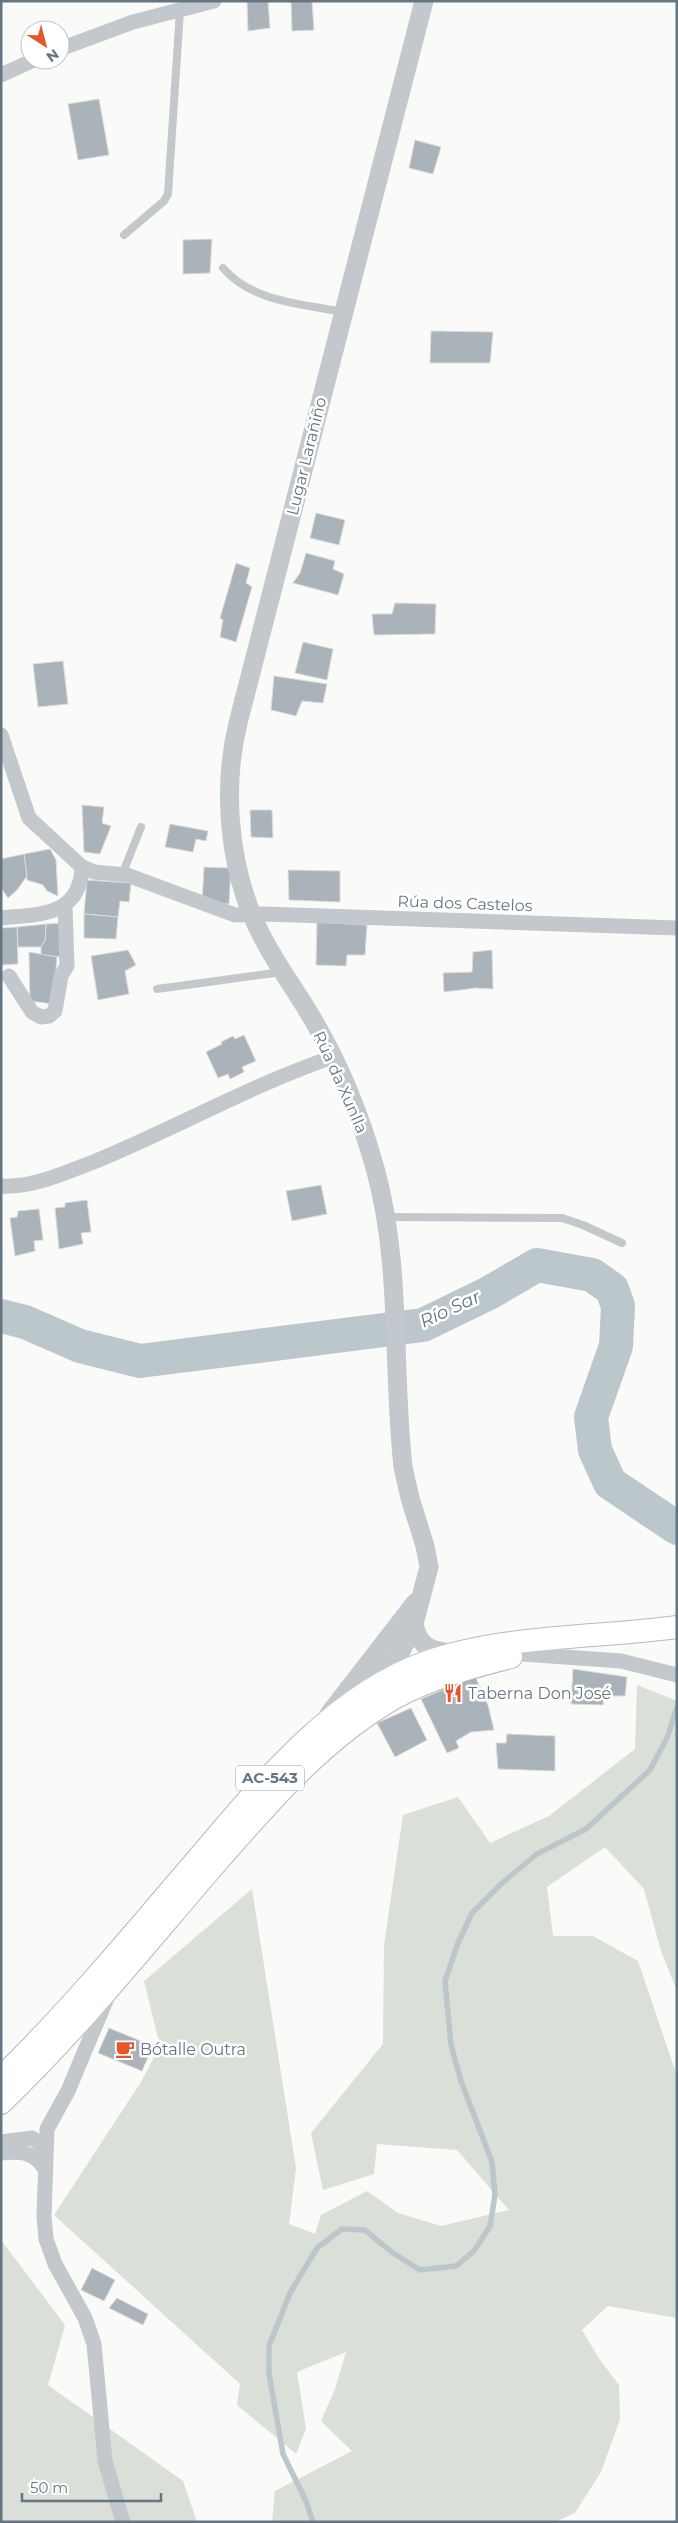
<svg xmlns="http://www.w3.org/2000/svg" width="678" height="2523" viewBox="0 0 678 2523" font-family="Montserrat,sans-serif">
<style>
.green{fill:#dadfd7}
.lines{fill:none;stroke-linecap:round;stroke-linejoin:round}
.stream{stroke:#bbc7cb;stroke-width:5.5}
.river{stroke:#bbc7cb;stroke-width:34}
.building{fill:#aab3b9;stroke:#dcdcda}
.primary-casing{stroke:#b5babe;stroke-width:24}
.service{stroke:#c3c8cc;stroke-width:8}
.minor{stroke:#c3c8cc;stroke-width:15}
.tertiary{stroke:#c3c8cc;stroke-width:19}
.primary{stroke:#fff;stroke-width:22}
.labels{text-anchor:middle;stroke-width:5;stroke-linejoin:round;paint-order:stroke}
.shield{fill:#fff;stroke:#939fa8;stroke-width:1}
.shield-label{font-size:15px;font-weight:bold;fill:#657683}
.street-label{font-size:16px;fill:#657683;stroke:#fff}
.poi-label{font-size:16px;fill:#657683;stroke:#fff;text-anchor:start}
.water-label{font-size:18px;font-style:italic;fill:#60757c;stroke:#fff}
</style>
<rect width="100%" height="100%" fill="#fafaf8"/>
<g class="green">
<polygon points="637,1685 677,1701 677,1991 661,1951 644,1889 605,1847 547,1887 553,1936 593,1936 638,1961 677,2076 677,2318 608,2306 582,2330 600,2360 619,2385 620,2419 601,2472 575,2513 555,2522 272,2522 275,2491 352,2451 321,2421 335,2389 346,2352 297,2372 306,2429 296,2454 237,2405 240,2384 54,2215 141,2082 160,2046 144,1981 252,1889 296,2168 289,2224 315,2234 321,2215 367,2191 398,2213 441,2226 509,2210 457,2150 377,2144 374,2174 323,2190 311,2133 383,2044 384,1945 403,1815 458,1797 490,1843 549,1816 635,1749"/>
<polygon points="1,2240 65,2325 48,2385 183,2481 197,2522 1,2522"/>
</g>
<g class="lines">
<polyline class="stream" points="313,2522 306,2501 283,2454 269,2374 269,2346 290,2293 317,2248 342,2229 365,2230 393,2253 420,2270 456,2266 474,2251 490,2226 495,2195 492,2162 461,2081 451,2045 445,1981 458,1943 472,1913 502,1883 537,1854 586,1829 650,1770 667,1738 677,1707"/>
<polyline class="river" points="1,1316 25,1322 80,1346 140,1361 423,1325 489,1293 537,1265 592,1275 612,1289 618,1306 616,1346 591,1417 595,1450 610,1483 677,1528"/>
</g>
<g class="building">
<polygon points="247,1 268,1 270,28 248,31"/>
<polygon points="291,1 312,1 314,30 292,31"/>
<polygon points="99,99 109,155 78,160 68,104"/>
<polygon points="415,140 441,147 433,174 409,168"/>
<polygon points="212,239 210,273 183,274 183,240"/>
<polygon points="431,331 493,332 490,363 430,363"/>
<polygon points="316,513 345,520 339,545 310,538"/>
<polygon points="306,553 335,561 333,569 344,574 338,595 293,583 300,573"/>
<polygon points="236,563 250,568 246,583 252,587 236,642 220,637 223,620 220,618"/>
<polygon points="395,603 436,604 435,634 374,635 372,614 392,614"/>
<polygon points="303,642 333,649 327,680 295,673"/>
<polygon points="63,661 68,704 38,707 33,664"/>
<polygon points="274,676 327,684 323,703 302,701 296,716 271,710"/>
<polygon points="82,805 104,807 102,823 111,826 100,854 84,852"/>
<polygon points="250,810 272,810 273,838 251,837"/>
<polygon points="170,824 208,831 206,841 196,839 193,852 165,847"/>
<polygon points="50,849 56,860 58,896 47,891 43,885 27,880 24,854"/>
<polygon points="24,854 27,876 17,890 8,898 2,889 1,859"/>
<polygon points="204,867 231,868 229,904 202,903"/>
<polygon points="288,870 340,871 340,902 289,900"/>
<polygon points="87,880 131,883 129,902 120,901 118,917 84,914"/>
<polygon points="84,914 118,917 116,939 84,938"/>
<polygon points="317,922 367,925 365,955 347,955 346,966 316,965"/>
<polygon points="65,923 63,957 41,955 41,947 45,940 46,924"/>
<polygon points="46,924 45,940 41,947 18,947 17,927"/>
<polygon points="17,927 18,964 1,965 1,928"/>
<polygon points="128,950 136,965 125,971 129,994 98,1000 91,956"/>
<polygon points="492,950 493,989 476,988 444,992 443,973 472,972 473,952"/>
<polygon points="29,952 57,957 53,1004 30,1001"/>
<polygon points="244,1035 256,1061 242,1067 244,1072 230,1079 228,1074 218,1078 206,1052 222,1044 221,1042 233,1036 235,1039"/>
<polygon points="321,1185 327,1214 292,1221 286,1191"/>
<polygon points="87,1200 91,1232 81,1233 83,1244 59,1249 55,1208 65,1207 65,1203"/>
<polygon points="39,1209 43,1240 34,1241 35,1251 15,1256 10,1218 17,1217 18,1211"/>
<polygon points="573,1669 627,1677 625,1696 604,1696 603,1705 571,1704"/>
<polygon points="475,1676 488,1705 494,1730 471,1732 456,1741 459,1748 447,1753 421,1699"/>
<polygon points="411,1708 427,1740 395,1757 377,1723"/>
<polygon points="507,1734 555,1736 555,1771 498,1769 496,1743 506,1743"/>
<polygon points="109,2028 153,2046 142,2071 98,2053"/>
<polygon points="92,2268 115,2280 104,2301 81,2290"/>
<polygon points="117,2298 148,2314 143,2325 109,2308"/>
</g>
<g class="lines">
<g class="primary-casing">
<g id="primary">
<path d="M1 2078C63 2017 120 1950 176 1884 245 1805 324 1698 427 1662 504 1635 596 1638 677 1627"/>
<path d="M1 2103C76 2031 142 1949 210 1870 266 1806 320 1741 394 1698 430 1678 472 1667 511 1657"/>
</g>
</g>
<g class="service">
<polyline points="124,235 164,201 168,194 180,10"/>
<path d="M223 268C252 302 302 304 344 312"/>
<polyline points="122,875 141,827"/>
<polyline points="157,989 282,972"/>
<polyline points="387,1217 562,1218 583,1225 622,1243"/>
</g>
<g class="minor">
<polyline points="60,49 133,22 214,1"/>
<polyline points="1,75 34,60"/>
<polyline points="1,735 29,818 82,867 94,872 127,875 235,915 264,914 677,928"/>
<path d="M1 918C39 914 80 917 82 867"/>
<polyline points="9,976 32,1012 41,1017 49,1016 55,1011 61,976 67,966 65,906"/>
<path d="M1 1186C34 1188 66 1172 96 1161 176 1128 251 1085 333 1057"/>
<polyline points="522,1654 621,1661 677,1675"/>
<polyline points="107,1998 68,2091 47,2129 44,2216 46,2239 55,2264 85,2318 94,2344 105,2461 123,2522"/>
<polyline points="1,2142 32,2138 41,2144 45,2154"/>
<path d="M1 2153C19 2151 34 2151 44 2168"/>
</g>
<g class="tertiary">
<path d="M414 1624C418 1642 426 1650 445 1652"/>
<path d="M395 1664 414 1624 429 1567 425 1546 410 1498 403 1467C392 1368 402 1265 375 1168 361 1118 341 1068 315 1023 295 988 268 954 252 915 228 856 223 785 238 723L424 1"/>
<polyline points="392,1688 376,1683 369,1669 377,1661 390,1659 399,1673"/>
<polyline points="329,1714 415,1603"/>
</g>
<use href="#primary" class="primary"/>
</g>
<defs>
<g id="restaurant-bare" transform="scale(1.5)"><path d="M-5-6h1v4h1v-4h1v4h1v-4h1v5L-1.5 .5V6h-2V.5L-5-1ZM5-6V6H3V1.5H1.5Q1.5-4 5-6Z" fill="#e4572e" stroke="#fff" stroke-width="2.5" paint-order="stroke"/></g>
<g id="cafe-bare" transform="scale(1.5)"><path d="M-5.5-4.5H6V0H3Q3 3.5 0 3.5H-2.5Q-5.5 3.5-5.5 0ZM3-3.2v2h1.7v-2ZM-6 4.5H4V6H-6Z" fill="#e4572e" stroke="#fff" stroke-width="2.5" paint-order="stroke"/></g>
</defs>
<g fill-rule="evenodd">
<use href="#restaurant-bare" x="453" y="1693"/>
<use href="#cafe-bare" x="125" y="2049"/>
</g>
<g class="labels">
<rect class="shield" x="236" y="1765.5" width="68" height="25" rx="4"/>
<g class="shield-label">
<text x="270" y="1783">AC-543</text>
</g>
<g class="street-label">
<text transform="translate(306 456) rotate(-76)" y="6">Lugar Larañiño</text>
<text transform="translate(465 903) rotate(2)" y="6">Rúa dos Castelos</text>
<text transform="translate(341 1082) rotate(66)" y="6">Rúa da Xunlla</text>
</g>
<g class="poi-label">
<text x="468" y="1699">Taberna Don José</text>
<text x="140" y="2055">Bótalle Outra</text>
</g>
<g class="water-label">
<text transform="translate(450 1309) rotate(-25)" y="6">Río Sar</text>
</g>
</g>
<rect width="678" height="2523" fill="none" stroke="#657683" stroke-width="5"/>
<g transform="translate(45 45) rotate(144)"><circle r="24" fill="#ffffff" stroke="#c1c8cd"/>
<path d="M0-4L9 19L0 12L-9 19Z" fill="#e4572e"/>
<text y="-8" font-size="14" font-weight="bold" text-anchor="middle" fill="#657683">N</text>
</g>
<path d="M22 2493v8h139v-8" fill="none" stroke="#657683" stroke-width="2.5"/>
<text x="30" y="2493" font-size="15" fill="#657683" stroke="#ffffff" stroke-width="4" paint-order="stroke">50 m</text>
</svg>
